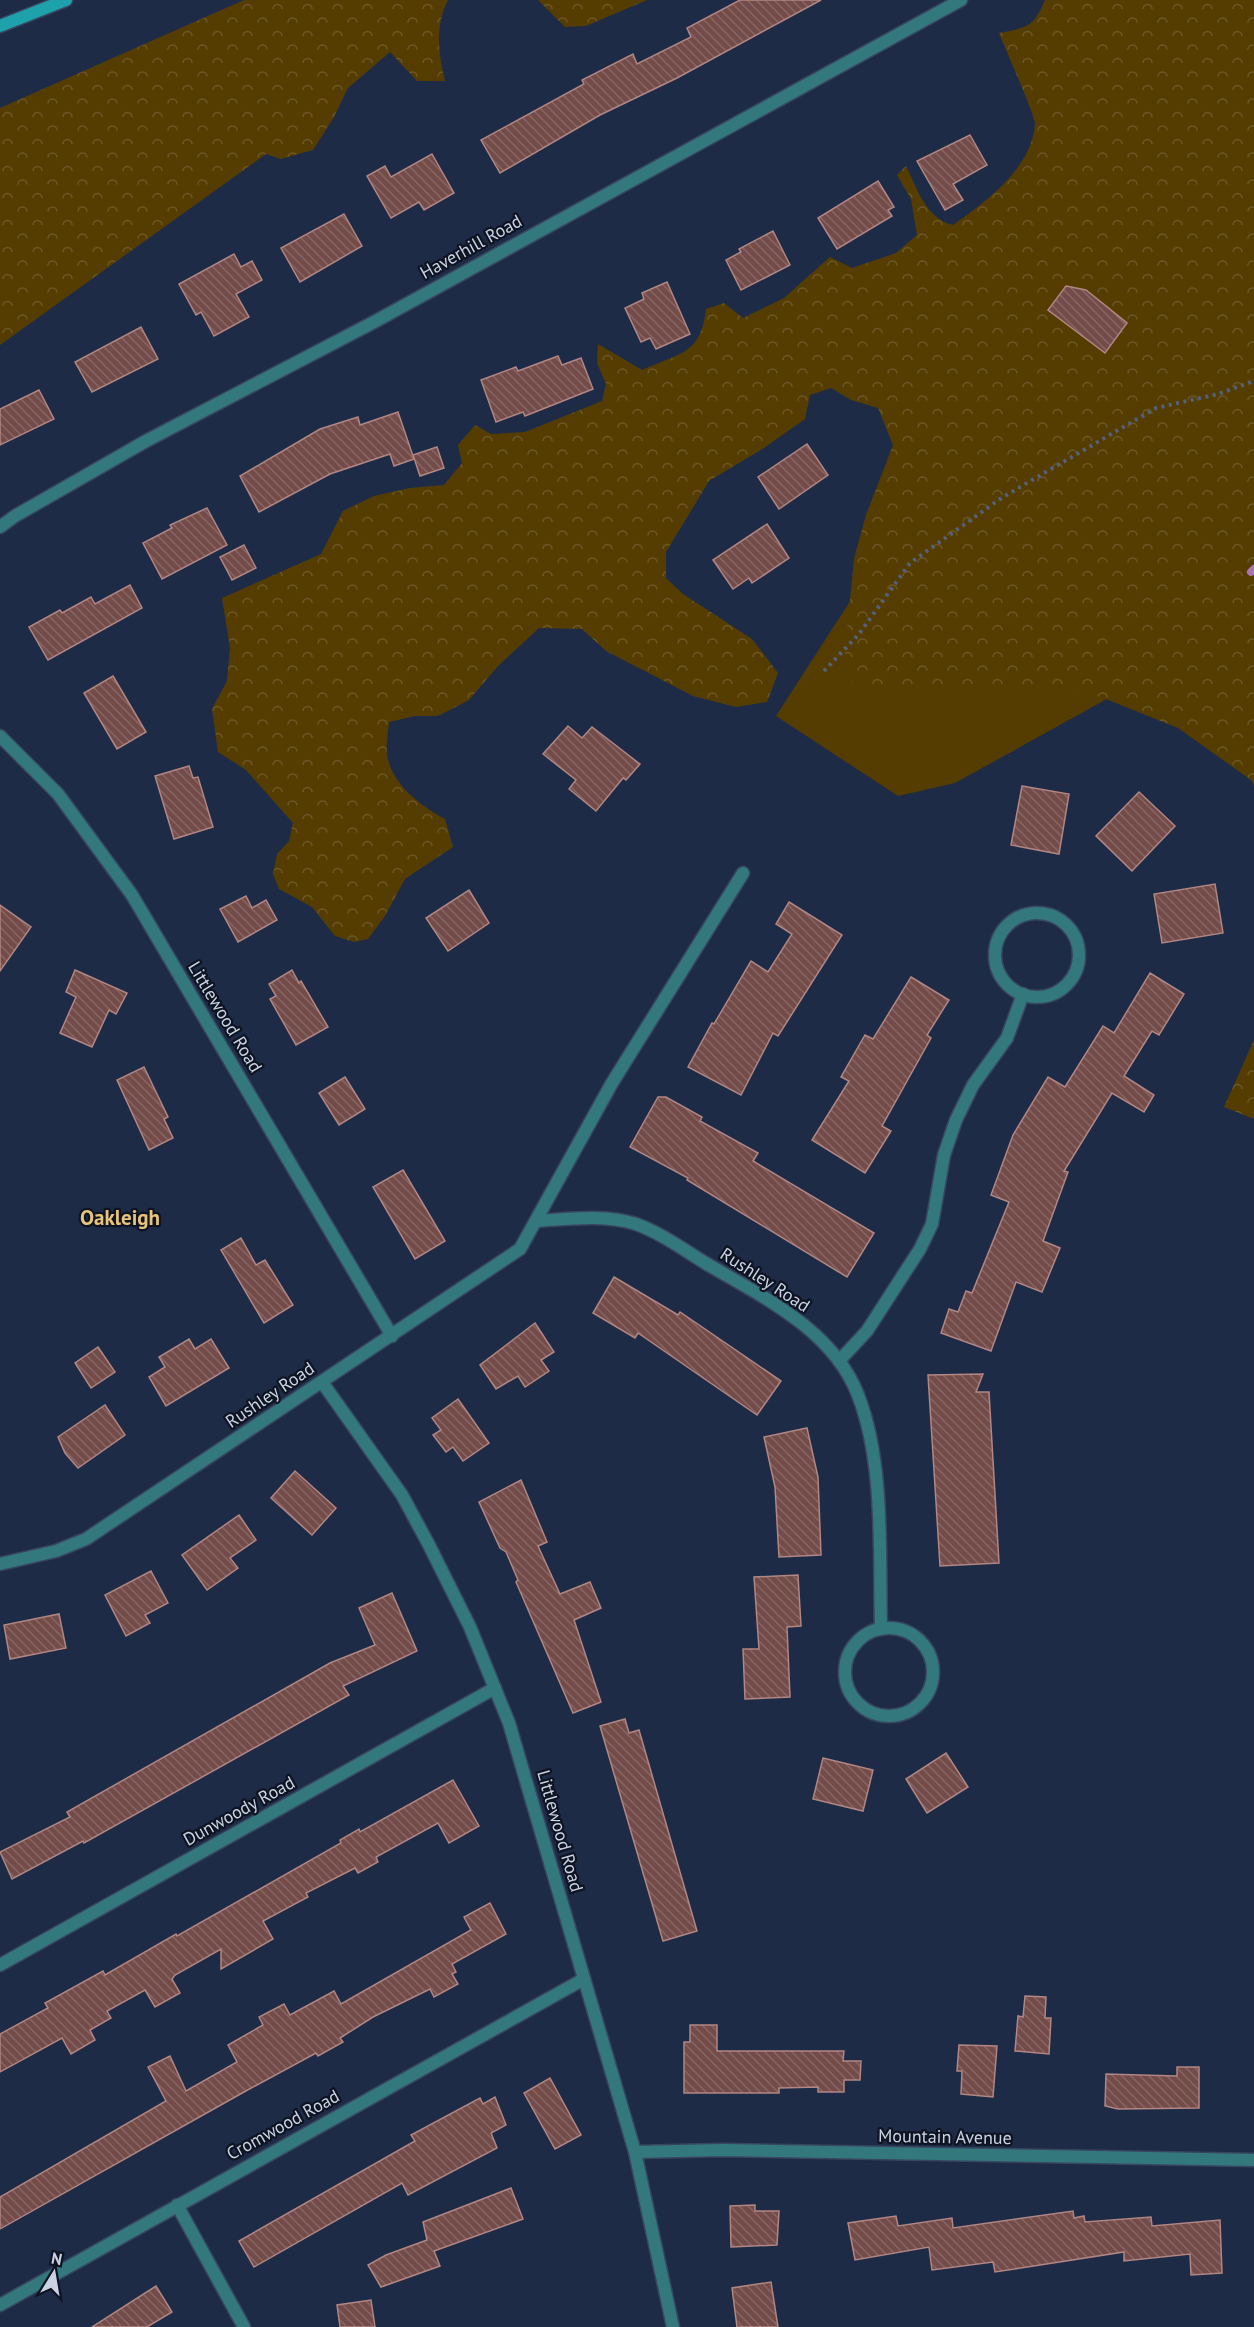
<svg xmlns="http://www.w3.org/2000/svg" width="1254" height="2327" viewBox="0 0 1254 2327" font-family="'PT Sans',sans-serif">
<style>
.green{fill:#553d02}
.forest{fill:url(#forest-crowns)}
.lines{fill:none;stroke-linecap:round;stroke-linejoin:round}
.stream{stroke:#a975b8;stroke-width:8}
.building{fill:url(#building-back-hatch);stroke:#b18683;stroke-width:1.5}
.lane-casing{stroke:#394660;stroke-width:15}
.street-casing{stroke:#394660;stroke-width:15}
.secondary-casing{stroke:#394660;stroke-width:15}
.path{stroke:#546179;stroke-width:4;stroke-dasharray:3 4.5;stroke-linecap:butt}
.lane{stroke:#32787d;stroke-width:12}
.street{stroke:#32787d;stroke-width:12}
.secondary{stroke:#1da2ac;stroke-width:12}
.labels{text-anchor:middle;stroke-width:4.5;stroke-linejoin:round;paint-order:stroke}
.street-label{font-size:18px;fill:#c9d3e4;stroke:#0e1421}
.quarter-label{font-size:21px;font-weight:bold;fill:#e8c37b;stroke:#0e1421}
</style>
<defs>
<pattern id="forest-crowns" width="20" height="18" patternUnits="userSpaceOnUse" patternTransform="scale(1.5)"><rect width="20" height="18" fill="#553d02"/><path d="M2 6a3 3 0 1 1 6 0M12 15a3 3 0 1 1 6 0" fill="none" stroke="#6c5827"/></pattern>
<pattern id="building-back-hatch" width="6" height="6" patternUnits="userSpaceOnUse" patternTransform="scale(1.5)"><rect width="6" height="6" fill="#734c4a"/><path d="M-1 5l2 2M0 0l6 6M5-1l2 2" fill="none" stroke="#866564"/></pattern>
</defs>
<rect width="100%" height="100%" fill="#1d2b47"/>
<polygon class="green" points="907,513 1190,653 955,783 898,796 776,716"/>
<g class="forest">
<path d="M244 0H448C435 25 438 54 445 81H417L390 52 348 88 334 117 313 150 281 159 266 154 0 345V108Z"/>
<polygon points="538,0 647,0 586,26 565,27"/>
<path d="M1045 0H1254V785L1251 780 1178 728 1101 697 1024 684 855 689 844 662 854 559 866 515 893 445 878 408 851 400 831 388 810 395 805 419 764 448 709 481 666 552V578L683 594 752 639 778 673 767 702 736 707 693 696 606 651 582 629 539 628 498 666 469 700 438 716H415L389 722C388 732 386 745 387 755 392 785 421 806 445 819L453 847 405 879 385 916 368 939 354 942 335 936 312 907 279 889 273 874 277 854 289 841 293 823 246 770 218 752 212 709 227 681 230 648 222 598 321 554 343 511 374 496 410 488 444 485 462 463 458 445 475 425 491 434 525 432 602 401 606 384 597 363 598 344 642 370C679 353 701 355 706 309L724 303 743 318 784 298 830 257 852 268 896 253 917 235 911 199 897 175 906 166C917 188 926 219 953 225 986 202 1032 168 1035 124 1035 115 1005 48 999 33 1028 27 1033 28 1045 0Z"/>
<polygon points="1254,1040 1254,1119 1224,1107"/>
</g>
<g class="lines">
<polyline class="stream" points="1251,572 1254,569"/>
</g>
<g class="building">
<polygon points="740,0 821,0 677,78 600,115 500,173 481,140 584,84 582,80 633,54 637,64 691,37 687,28"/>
<polygon points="970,135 987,165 953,184 963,200 945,210 917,161"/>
<polygon points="432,154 454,193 424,210 419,202 391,218 367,176 385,166 391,177"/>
<polygon points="878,181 894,207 888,210 892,216 837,249 818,218"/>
<polygon points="344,214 362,246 300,282 281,248"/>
<polygon points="773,231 790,265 741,290 726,260 741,252 739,249"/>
<polygon points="234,254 241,267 252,261 262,280 236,294 249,317 214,336 201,312 196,315 179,284"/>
<polygon points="667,282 690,334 656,349 650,338 641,342 625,308 644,299 642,293"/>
<polygon points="1066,286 1086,290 1127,323 1105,353 1048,310"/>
<polygon points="141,327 158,359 92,392 75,362"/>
<polygon points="558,356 562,365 581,358 593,389 525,416 523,412 496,422 481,380 516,367 518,371"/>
<polygon points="39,390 54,419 0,445 0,409"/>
<polygon points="398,412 414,459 394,466 390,454 330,474 259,512 240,476 320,429 358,417 360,425"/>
<polygon points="807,444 828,475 779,509 758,477"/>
<polygon points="437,447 444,468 420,476 413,455"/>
<polygon points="207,508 227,545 162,579 143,543 172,528 170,525"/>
<polygon points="767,524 789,558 752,583 749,578 733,589 713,560"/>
<polygon points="244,545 256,568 232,580 220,557"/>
<polygon points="130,585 142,608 48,660 29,627 60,610 62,613 91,597 95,604"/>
<polygon points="113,676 146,732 117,749 84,693"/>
<polygon points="568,726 582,738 592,727 640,764 626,780 623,778 596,811 569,789 576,780 543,754"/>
<polygon points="189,766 193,778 198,777 213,827 174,839 155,776"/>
<polygon points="1022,786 1069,794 1059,854 1011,845"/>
<polygon points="1139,792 1175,826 1132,871 1096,836"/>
<polygon points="1215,884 1223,933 1162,943 1154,894"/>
<polygon points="469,890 489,923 448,951 426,918"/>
<polygon points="246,896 252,908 266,900 277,920 238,942 220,909"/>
<polygon points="789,902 842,935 778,1036 773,1033 741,1095 688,1067 712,1023 714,1024 751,961 768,972 792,934 776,924"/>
<polygon points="0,905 31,927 0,971"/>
<polygon points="75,970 127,993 116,1014 109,1010 92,1047 60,1033 76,997 66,992"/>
<polygon points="292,970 299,983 301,981 328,1027 296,1045 270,999 276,996 269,984"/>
<polygon points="1150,973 1184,994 1159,1035 1152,1031 1124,1076 1154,1095 1144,1112 1112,1093 1064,1171 1068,1172 1043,1241 1060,1248 1042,1292 1016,1282 991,1351 941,1333 949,1309 958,1312 966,1291 972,1293 1009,1202 991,1195 1013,1135 1048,1077 1065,1087 1103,1026 1114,1033"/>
<polygon points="911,977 949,1000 927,1035 931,1038 882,1126 891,1131 865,1173 812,1140 849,1081 841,1077 865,1035 873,1039"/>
<polygon points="144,1067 168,1117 164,1119 173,1138 149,1150 117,1080"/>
<polygon points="345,1077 365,1109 339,1125 319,1093"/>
<polygon points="658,1097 666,1097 702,1117 700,1121 758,1153 753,1161 874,1233 847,1277 687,1180 688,1178 630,1147"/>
<polygon points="403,1170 445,1241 415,1259 373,1187"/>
<polygon points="241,1238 256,1265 265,1260 293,1305 264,1323 221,1250"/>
<polygon points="614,1277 678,1315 680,1312 781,1381 757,1415 638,1333 635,1338 593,1313"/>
<polygon points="535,1323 554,1352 541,1360 549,1371 525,1387 518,1376 496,1389 480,1365"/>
<polygon points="189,1339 195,1349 211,1339 229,1368 166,1406 149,1377 165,1367 159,1357"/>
<polygon points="98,1347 115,1372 91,1388 75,1363"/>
<polygon points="983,1374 976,1392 989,1392 999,1563 940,1566 928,1375"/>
<polygon points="458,1399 489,1443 463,1461 453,1447 446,1452 433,1435 441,1430 432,1418"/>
<polygon points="105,1405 125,1435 78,1468 65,1453 58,1437"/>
<polygon points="807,1428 818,1477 821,1555 779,1557 775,1487 764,1437"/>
<polygon points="295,1471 336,1508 312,1535 271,1498"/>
<polygon points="521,1480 547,1542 538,1546 560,1594 590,1582 601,1608 574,1620 601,1702 573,1713 516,1582 518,1580 506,1552 500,1548 479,1502"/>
<polygon points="239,1515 256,1540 230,1558 238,1568 207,1590 182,1555"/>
<polygon points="151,1571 168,1603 145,1615 150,1623 126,1636 105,1595"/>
<polygon points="798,1575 801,1626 787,1627 790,1697 745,1699 743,1649 759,1649 754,1577"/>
<polygon points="392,1593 417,1651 343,1686 349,1695 84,1843 83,1841 12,1879 0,1852 70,1817 67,1812 330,1663 375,1645 359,1608"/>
<polygon points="59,1614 66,1648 10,1659 4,1625"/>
<polygon points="625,1719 629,1733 639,1730 697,1931 663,1941 600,1726"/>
<polygon points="946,1753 968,1787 927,1813 906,1779"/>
<polygon points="823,1758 873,1770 863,1811 813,1799"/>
<polygon points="453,1780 479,1826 449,1843 438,1823 376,1857 378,1862 358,1873 355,1868 306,1893 308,1897 263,1921 273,1939 221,1969 221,1949 175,1975 172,1979 180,1993 155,2007 145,1990 107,2011 111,2018 90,2030 95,2040 71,2054 62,2038 0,2072 0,2034 48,2008 45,2003 103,1971 105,1975 176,1934 177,1936 341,1843 340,1840 359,1829 360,1832"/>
<polygon points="490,1903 506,1934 452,1964 456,1972 452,1974 458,1984 434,1997 430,1989 373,2017 340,2038 343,2042 318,2056 316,2053 244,2092 0,2229 0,2197 166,2101 148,2067 170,2056 186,2091 237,2062 228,2045 263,2025 259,2017 284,2004 290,2015 334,1991 341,2004 471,1930 464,1917"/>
<polygon points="1025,1996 1046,1997 1045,2018 1051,2018 1049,2054 1015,2051 1018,2016 1023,2017"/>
<polygon points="690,2025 717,2025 717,2051 844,2051 843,2061 861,2061 860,2080 844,2080 844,2092 818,2092 818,2087 779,2088 779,2093 684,2093 684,2042 690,2042"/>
<polygon points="959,2045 997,2046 993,2097 961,2094 962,2071 957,2071"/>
<polygon points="1177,2067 1199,2067 1199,2108 1118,2109 1105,2106 1106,2074 1177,2076"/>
<polygon points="550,2078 581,2135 555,2149 524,2093"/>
<polygon points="495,2097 506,2125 491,2133 497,2148 408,2195 402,2183 254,2267 239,2241 415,2141 411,2135 480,2098 483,2104"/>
<polygon points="511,2188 523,2219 434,2251 440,2266 381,2287 368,2265 386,2255 427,2240 423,2222"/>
<polygon points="755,2205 755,2211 779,2211 777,2245 731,2247 730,2206"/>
<polygon points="1073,2211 1074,2218 1084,2216 1085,2222 1151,2217 1152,2226 1220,2220 1222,2273 1191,2275 1190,2254 1124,2261 1124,2252 995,2272 993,2262 932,2270 929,2247 855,2260 848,2223 896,2216 898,2226 952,2218 953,2228"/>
<polygon points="771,2282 778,2327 737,2327 732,2288"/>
<polygon points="156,2286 172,2312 147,2327 92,2327"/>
<polygon points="371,2300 375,2327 340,2327 337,2305"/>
</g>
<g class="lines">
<g class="lane-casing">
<polyline id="lane" points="177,2205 244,2327"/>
</g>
<g class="street-casing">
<g id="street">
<polyline points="0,527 15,516 146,441 374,322 961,0"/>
<polyline points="0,736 58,794 132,895 392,1336"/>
<circle cx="1037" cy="955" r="42"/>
<path d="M536 1221C569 1219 604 1214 636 1224 661 1233 684 1250 707 1264 763 1297 833 1330 858 1395 885 1464 879 1556 881 1629"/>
<polyline points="839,1361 867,1331 920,1249 932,1224 944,1155 956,1120 973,1085 1007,1038 1023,994"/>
<polyline points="322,1382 402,1495 429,1545 470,1627 509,1723 635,2152 673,2327"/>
<polyline points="0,1564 56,1551 86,1539 520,1249 612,1083 743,873"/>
<circle cx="889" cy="1672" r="44"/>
<polyline points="0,1965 495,1688"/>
<polyline points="635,2152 722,2150 1254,2160"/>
<polyline points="0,2305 584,1979"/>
</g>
</g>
<g class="secondary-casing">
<polyline id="secondary" points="0,26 66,0"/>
</g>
<polyline class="path" points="824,671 859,634 910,563 1003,497 1156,408 1218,394 1254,381"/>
<use href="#lane" class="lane"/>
<use href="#street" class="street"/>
<use href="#secondary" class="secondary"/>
</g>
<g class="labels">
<g class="street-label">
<text transform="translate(471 247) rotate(-29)" y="6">Haverhill Road</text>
<text transform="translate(225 1017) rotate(59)" y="6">Littlewood Road</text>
<text transform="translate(765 1280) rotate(33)" y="6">Rushley Road</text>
<text transform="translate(270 1395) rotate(-34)" y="6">Rushley Road</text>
<text transform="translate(239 1811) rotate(-29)" y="6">Dunwoody Road</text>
<text transform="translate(560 1831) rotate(74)" y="6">Littlewood Road</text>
<text transform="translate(283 2125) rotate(-29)" y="6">Cromwood Road</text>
<text transform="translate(945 2137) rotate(1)" y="6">Mountain Avenue</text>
</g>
<g class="quarter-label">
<text x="120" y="1225">Oakleigh</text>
</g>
</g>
<g transform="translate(54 2273) rotate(11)" stroke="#0e1421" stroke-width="4.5" paint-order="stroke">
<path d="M0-4.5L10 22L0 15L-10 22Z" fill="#c9d3e4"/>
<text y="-9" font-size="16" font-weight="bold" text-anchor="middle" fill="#c9d3e4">N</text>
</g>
</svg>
